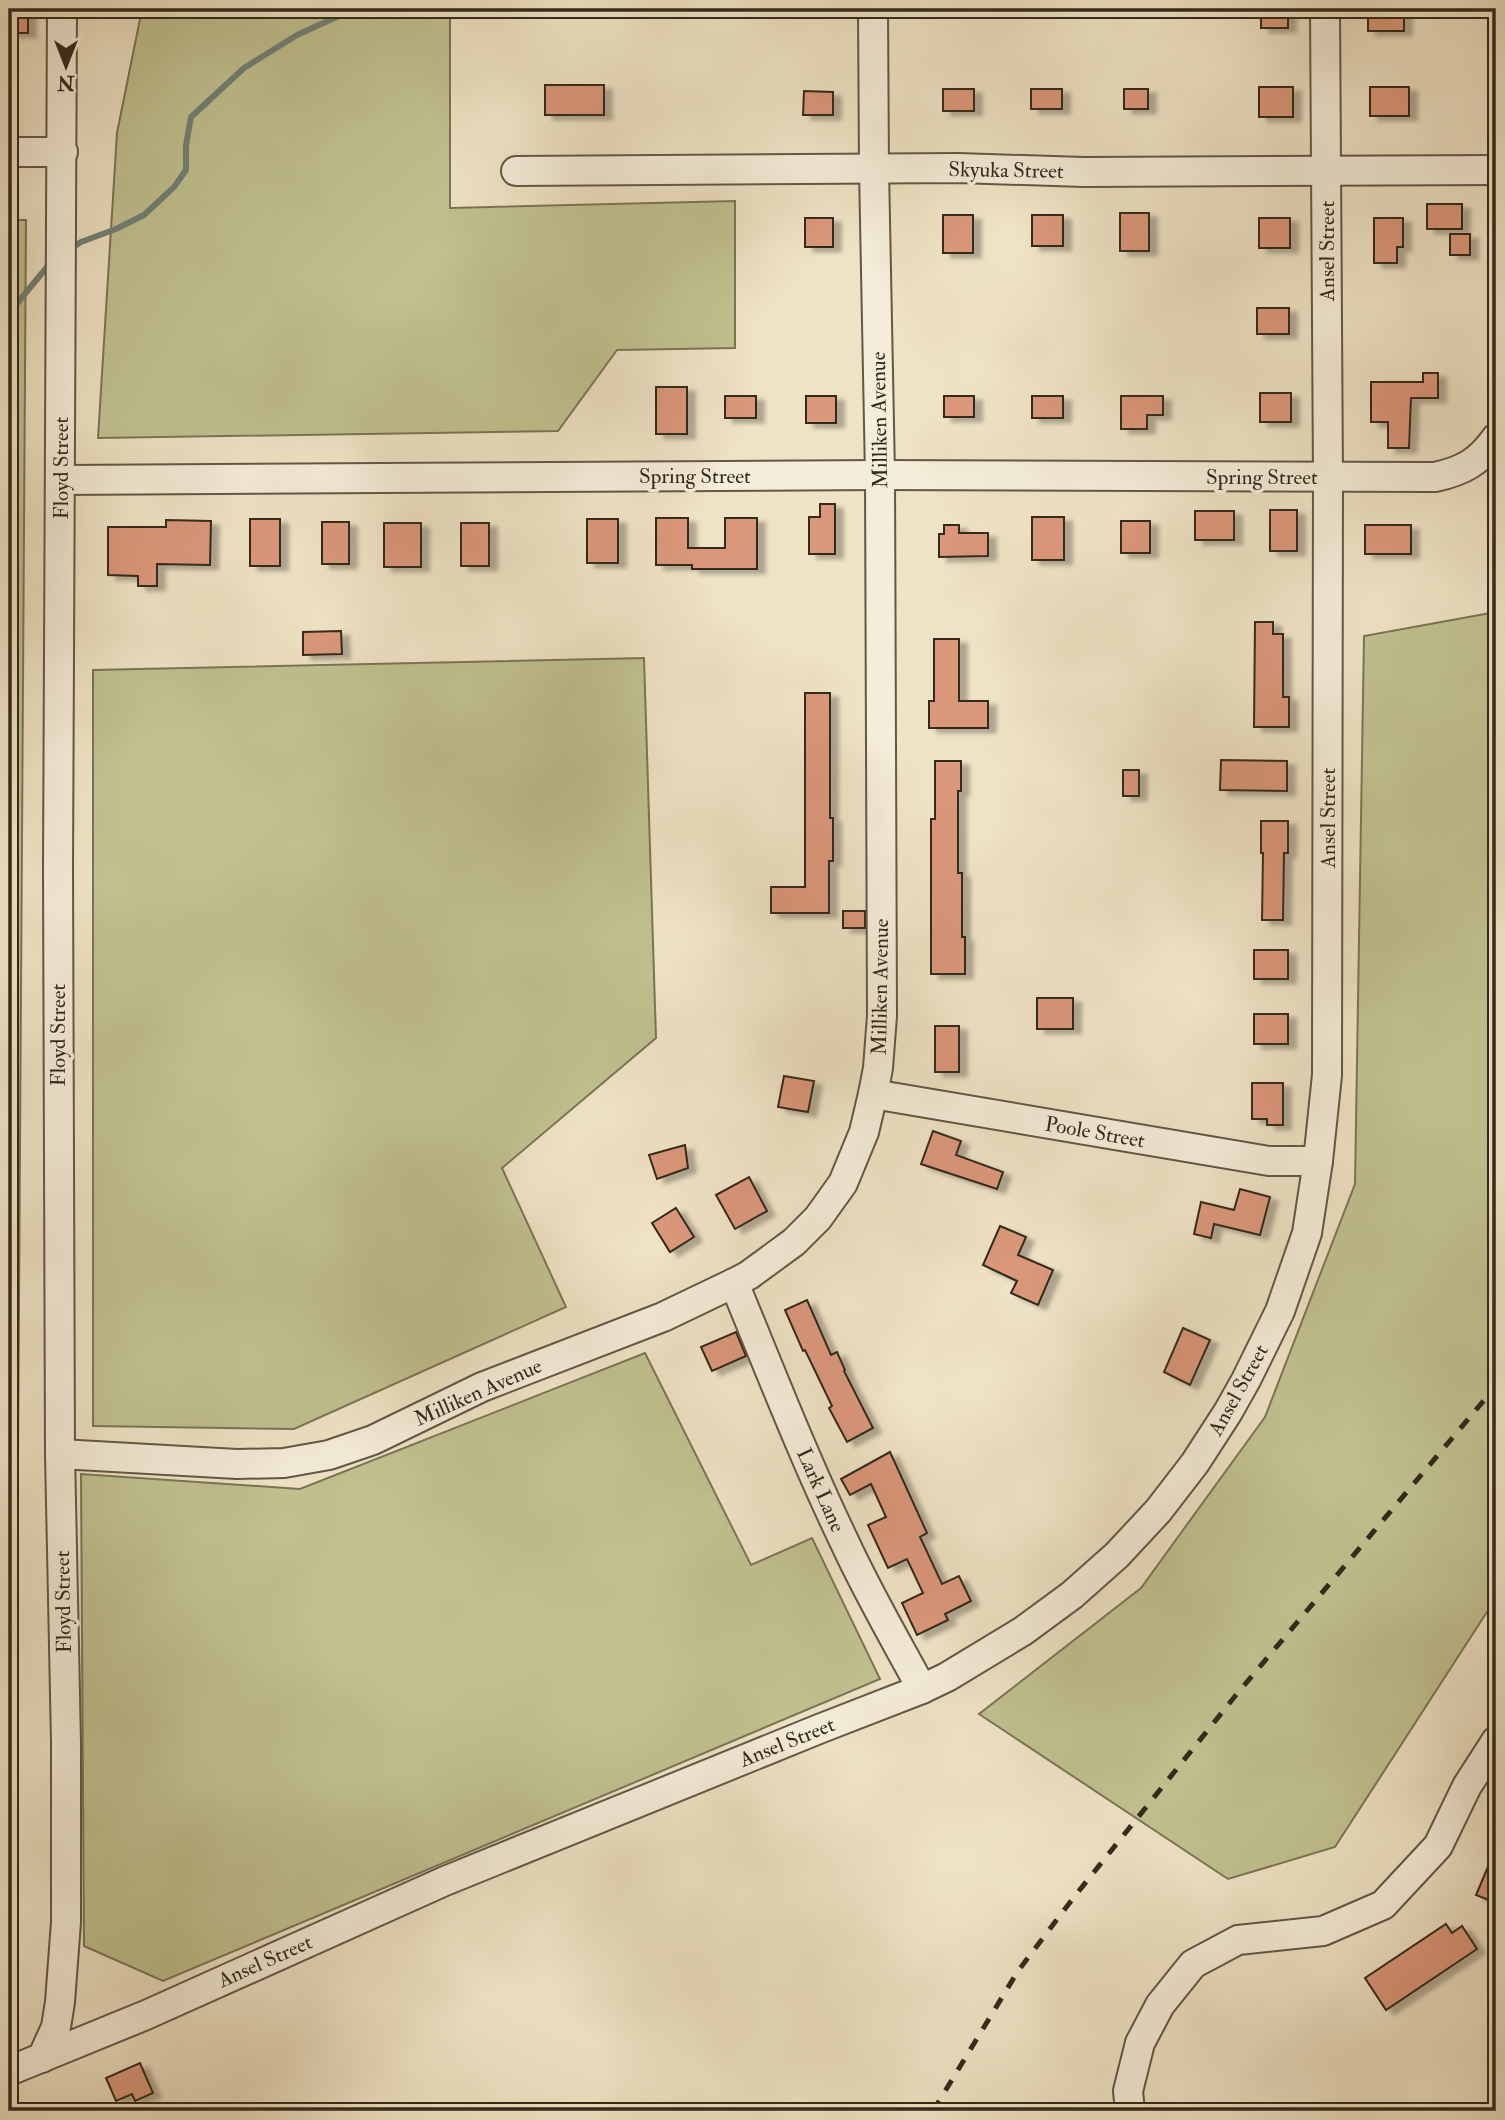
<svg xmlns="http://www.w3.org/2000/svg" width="1505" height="2120" viewBox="0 0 1505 2120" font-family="'IM FELL Double Pica',serif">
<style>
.green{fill:#c1c190;stroke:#7a7556;stroke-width:2}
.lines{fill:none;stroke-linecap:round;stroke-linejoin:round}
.stream{stroke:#718277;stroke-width:6}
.building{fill:#db977a;stroke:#33291b;stroke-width:2;filter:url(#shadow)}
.minor-casing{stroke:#625846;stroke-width:32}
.minor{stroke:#f5edd9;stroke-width:28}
.rail{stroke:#33291b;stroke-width:5;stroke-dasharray:12 12;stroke-linecap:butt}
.labels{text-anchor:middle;stroke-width:7;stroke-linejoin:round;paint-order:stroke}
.street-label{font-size:21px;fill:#33291b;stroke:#f5edd9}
</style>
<defs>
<filter id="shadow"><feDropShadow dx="8" dy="4.5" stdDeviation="2" flood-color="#0004"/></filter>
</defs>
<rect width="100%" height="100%" fill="#efe3c5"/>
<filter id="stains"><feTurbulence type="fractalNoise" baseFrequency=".00286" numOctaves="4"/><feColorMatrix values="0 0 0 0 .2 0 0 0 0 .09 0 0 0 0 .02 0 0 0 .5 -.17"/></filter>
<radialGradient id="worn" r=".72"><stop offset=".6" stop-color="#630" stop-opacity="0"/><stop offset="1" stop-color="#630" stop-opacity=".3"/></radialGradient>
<g class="green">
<polygon points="142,9 450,9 450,208 735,201 735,348 617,350 558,431 98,438 117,133"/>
<polygon points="9,220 26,220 15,1922 9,1918"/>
<polygon points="1496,612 1496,1598 1335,1847 1228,1879 979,1714 1141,1588 1265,1417 1355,1184 1364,636"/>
<polygon points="644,658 656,1038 502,1168 566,1307 294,1429 93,1426 93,670"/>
<polygon points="645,1353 751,1565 812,1538 880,1679 163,1981 84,1946 81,1474 300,1489"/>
</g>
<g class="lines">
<g class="stream">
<polyline points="70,249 81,242 116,229 144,215 174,187 186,170 186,145 191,117 244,68 297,35 354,9"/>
<polyline points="9,313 52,261"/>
</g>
</g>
<g class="building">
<rect x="9" y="9" width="19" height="24"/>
<rect x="1261" y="9" width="27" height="19"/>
<rect x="1368" y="9" width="36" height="22"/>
<rect x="545" y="85" width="59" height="30"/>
<rect x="1259" y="87" width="34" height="30"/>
<rect x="1370" y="87" width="39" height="29"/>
<rect x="943" y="89" width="31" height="22"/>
<rect x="1031" y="89" width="31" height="20"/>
<rect x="1124" y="89" width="24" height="20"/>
<polygon points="804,91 833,92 833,115 803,115"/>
<rect x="1427" y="204" width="35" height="25"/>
<rect x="1120" y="213" width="29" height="38"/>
<rect x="943" y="215" width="30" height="38"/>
<rect x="1032" y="215" width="31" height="31"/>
<rect x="805" y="218" width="28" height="29"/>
<rect x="1259" y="218" width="31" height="30"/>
<polygon points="1374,218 1403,218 1403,247 1397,247 1397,263 1374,263"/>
<rect x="1450" y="234" width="20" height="21"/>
<rect x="1257" y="308" width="32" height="26"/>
<polygon points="1423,373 1438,373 1438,398 1411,398 1409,448 1388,448 1388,422 1371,422 1371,382 1423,382"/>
<rect x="656" y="387" width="31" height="47"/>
<rect x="1260" y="393" width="31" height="29"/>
<rect x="725" y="396" width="31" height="22"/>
<rect x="806" y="396" width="30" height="27"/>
<rect x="944" y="396" width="30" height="21"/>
<rect x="1032" y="396" width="31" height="22"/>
<polygon points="1121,396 1163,396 1163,415 1147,415 1147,429 1121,429"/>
<polygon points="820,504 835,504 835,554 809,554 809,517 820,517"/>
<rect x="1270" y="510" width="27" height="41"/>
<rect x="1195" y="511" width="39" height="29"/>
<rect x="1032" y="517" width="32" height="43"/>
<polygon points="656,518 688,518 688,548 725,548 725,518 757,518 757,569 692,569 692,565 656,565"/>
<rect x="250" y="519" width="30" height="47"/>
<rect x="587" y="519" width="31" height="44"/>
<polygon points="166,520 211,521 210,565 157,564 157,586 138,586 138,576 108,575 108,527 166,527"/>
<rect x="1121" y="521" width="29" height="32"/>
<rect x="322" y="522" width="27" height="42"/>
<rect x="384" y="523" width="37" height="44"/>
<rect x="461" y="523" width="28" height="43"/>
<polygon points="944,525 959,525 959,533 988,533 988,556 939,557 939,534 944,534"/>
<rect x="1365" y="525" width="46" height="29"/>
<polygon points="1255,622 1273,622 1273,634 1283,634 1283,697 1289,697 1289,727 1254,727"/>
<polygon points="341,631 342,654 303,655 303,632"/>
<polygon points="934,639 959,639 959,701 988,701 988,728 929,728 929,701 934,701"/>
<polygon points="805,693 830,693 830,818 833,818 833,861 829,861 829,913 771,913 771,887 805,887"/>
<polygon points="1221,760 1287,761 1287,791 1220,790"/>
<polygon points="935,761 961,761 961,791 958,791 958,873 962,873 962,937 965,937 965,974 931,974 931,819 935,819"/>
<rect x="1123" y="770" width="16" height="26"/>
<polygon points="1261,821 1288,821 1288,853 1284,853 1283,920 1262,920 1263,853 1261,853"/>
<rect x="843" y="911" width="22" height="17"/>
<rect x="1254" y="950" width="34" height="29"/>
<rect x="1037" y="998" width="36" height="31"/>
<rect x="1254" y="1014" width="34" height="30"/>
<rect x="935" y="1026" width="24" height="46"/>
<polygon points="784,1076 814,1081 808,1112 778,1107"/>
<polygon points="1252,1083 1283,1083 1283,1125 1267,1125 1267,1119 1252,1119"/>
<polygon points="933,1131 961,1141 956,1155 1003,1172 997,1189 921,1164"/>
<polygon points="685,1145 688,1168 657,1179 649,1155"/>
<polygon points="749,1177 767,1211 735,1229 716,1195"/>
<polygon points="1240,1189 1270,1197 1260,1235 1214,1224 1211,1238 1194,1234 1201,1202 1234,1210"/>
<polygon points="676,1208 694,1237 670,1252 652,1223"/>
<polygon points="1000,1226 1026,1237 1018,1255 1053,1270 1038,1305 1011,1293 1017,1281 983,1265"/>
<polygon points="807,1300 831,1355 837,1352 845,1370 844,1371 873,1428 847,1442 829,1408 832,1406 805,1350 803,1351 785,1310"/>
<polygon points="1183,1328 1210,1340 1190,1385 1164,1372"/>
<polygon points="736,1332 746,1356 712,1371 701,1347"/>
<polygon points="890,1452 927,1533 920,1537 942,1584 959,1576 971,1601 945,1614 948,1620 917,1635 902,1603 923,1593 907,1559 888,1568 868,1525 886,1517 871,1484 850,1495 841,1479"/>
<polygon points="1496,1848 1496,1903 1476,1895"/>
<polygon points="1446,1924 1452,1933 1462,1926 1477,1949 1386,2010 1365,1978"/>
<polygon points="140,2063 153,2093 135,2101 132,2094 116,2101 106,2078"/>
</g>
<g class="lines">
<g class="minor-casing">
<g id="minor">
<polyline points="9,152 63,152"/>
<polyline points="516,171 958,168 1084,172 1496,170"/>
<path d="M61 480 880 475 1435 477C1463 471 1479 462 1496 438"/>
<polyline points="873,1094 1269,1161 1318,1161"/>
<path d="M734 1283C770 1370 804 1458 845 1543 868 1593 896 1641 922 1689"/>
<polyline points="60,1454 237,1464 284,1463 329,1455 373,1440 482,1387 663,1317 734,1283 749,1275 794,1242 818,1218 843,1183 864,1132 873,1094 878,1068 882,1016 880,475 874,169 873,9"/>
<polyline points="42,2058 56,2027 60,2002 66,1922 66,1742 60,1454 58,868 62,9"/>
<polyline points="9,2071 146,2015 445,1881 819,1729 922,1689 947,1677 1023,1631 1072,1595 1117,1555 1158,1511 1195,1463 1228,1412 1246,1380 1280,1311 1307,1233 1318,1161 1327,1075 1328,477 1325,9"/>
<polyline points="1130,2111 1128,2091 1140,2043 1160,2005 1193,1964 1238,1940 1323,1931 1383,1905 1438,1846 1467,1786 1496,1741"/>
</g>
</g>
<use href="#minor" class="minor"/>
<polyline class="rail" points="933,2111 1018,1971 1074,1897 1236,1695 1496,1386"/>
</g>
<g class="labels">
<g class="street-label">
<text transform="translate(1006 170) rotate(1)" y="7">Skyuka Street</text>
<text transform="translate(1327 251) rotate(-90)" y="7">Ansel Street</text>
<text transform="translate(879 420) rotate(-91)" y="7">Milliken Avenue</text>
<text transform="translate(61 468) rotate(-90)" y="7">Floyd Street</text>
<text x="695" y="483">Spring Street</text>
<text x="1262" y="484">Spring Street</text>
<text transform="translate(1328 818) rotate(-90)" y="7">Ansel Street</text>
<text transform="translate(880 987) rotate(-89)" y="7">Milliken Avenue</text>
<text transform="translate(58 1035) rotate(-90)" y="7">Floyd Street</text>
<text transform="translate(1095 1132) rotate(10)" y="7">Poole Street</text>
<text transform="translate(1238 1390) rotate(-61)" y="7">Ansel Street</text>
<text transform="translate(478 1392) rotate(-24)" y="7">Milliken Avenue</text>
<text transform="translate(821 1490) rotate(66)" y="7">Lark Lane</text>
<text transform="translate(63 1602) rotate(-91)" y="7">Floyd Street</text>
<text transform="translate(787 1742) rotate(-22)" y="7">Ansel Street</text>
<text transform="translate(265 1961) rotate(-24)" y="7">Ansel Street</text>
</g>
</g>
<rect width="1505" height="2120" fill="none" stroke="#efe3c5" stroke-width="35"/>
<rect x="10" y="10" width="1484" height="2099" fill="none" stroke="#33291b" stroke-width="3.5"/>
<rect x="18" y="18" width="1470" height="2085" fill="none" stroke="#33291b" stroke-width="2"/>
<g transform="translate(66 66) rotate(180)" stroke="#f5edd9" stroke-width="5" paint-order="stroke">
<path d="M0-5L12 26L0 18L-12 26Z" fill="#33291b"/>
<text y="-10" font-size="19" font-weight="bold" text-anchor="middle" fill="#33291b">N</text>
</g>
<rect width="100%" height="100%" filter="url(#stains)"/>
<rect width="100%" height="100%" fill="url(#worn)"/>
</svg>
